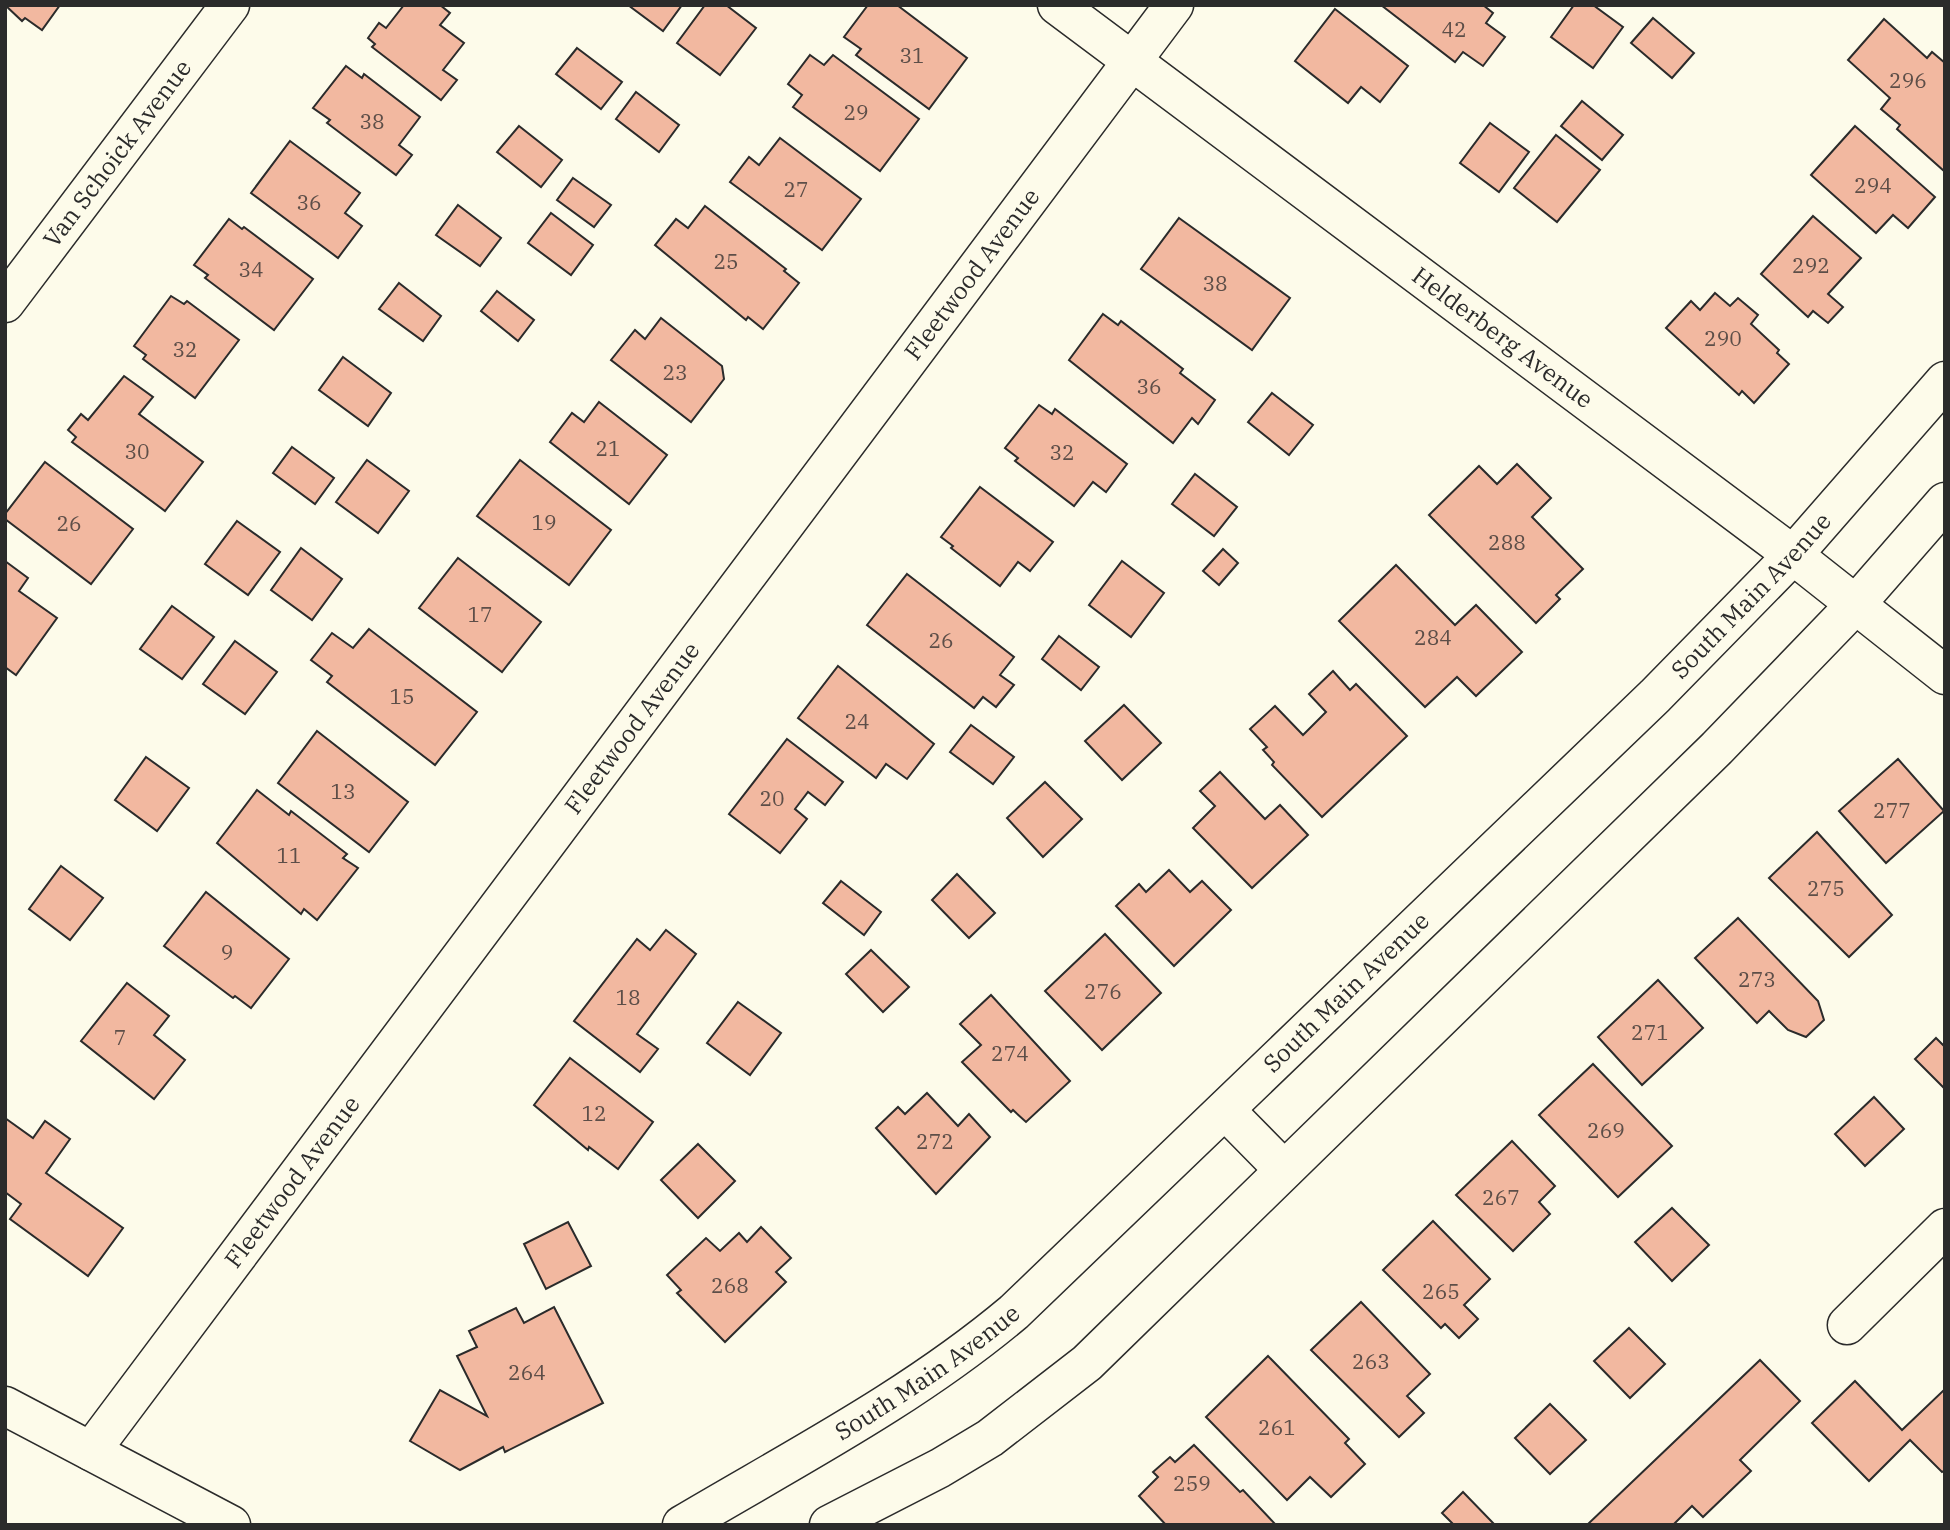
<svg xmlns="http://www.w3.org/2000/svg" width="1950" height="1530" viewBox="0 0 1950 1530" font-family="'IBM Plex Serif',serif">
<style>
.building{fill:#f2b8a0;stroke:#2b2b2b;stroke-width:2}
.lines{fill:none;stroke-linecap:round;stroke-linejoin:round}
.minor-casing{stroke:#2b2b2b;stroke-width:41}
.minor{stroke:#fdfbea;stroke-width:38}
.labels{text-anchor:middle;stroke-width:5;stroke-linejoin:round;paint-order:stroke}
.number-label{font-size:21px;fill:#5d4e48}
.street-label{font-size:24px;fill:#2b2b2b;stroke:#fdfbea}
</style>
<rect width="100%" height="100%" fill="#fdfbea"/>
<g class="building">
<polygon points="5,5 60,5 42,30 25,18 22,21"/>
<polygon points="404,5 440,5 450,13 440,25 464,43 443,70 457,80 441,100 372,47 375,44 368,38 379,23 386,28"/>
<polygon points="628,5 682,5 663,31"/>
<polygon points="705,5 726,5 756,28 720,75 677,43"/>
<polygon points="868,5 897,5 967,58 929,109 856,55 861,49 844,37"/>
<polygon points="1381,5 1483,5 1493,13 1486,23 1505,37 1483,66 1463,52 1455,62"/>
<polygon points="1574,5 1593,5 1623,27 1593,68 1551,37"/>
<polygon points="1335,9 1408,66 1380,102 1361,87 1348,103 1295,61"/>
<polygon points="1653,18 1694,53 1672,78 1631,43"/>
<polygon points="1884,19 1927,58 1932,52 1945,63 1944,171 1897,129 1900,125 1881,109 1890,98 1848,60"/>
<polygon points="577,48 622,82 601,109 556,74"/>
<polygon points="810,55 824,65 833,55 919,119 880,171 793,107 802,95 788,84"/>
<polygon points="346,66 362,78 364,74 420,117 399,145 412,155 396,175 327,123 330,120 313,108"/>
<polygon points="636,92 679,125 659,152 616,119"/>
<polygon points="1582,101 1623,135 1602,160 1561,126"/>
<polygon points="1490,123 1529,152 1499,192 1460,163"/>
<polygon points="519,126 562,160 541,187 497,152"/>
<polygon points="1855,126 1935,197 1908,228 1893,215 1876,233 1811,175"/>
<polygon points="1556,135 1600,170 1557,222 1514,188"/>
<polygon points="780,138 861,199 822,250 730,182 749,157 759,165"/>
<polygon points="290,141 360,193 345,213 362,226 338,258 251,193"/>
<polygon points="573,178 611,205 594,227 557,200"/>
<polygon points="458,205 501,238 480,266 436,235"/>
<polygon points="705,206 786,269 784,271 799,283 763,329 748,317 746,320 655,245 676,219 688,228"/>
<polygon points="551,213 593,245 571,275 528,243"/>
<polygon points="1813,216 1861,258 1828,294 1843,307 1828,323 1813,311 1808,317 1761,274"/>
<polygon points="1179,218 1290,298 1252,350 1141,269"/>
<polygon points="229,219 242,229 244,227 313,279 274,330 205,278 208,275 194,265"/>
<polygon points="399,283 441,316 423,341 379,309"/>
<polygon points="497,291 534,320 518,341 481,311"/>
<polygon points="1715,293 1730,306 1738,298 1758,315 1751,324 1779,350 1777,353 1789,364 1754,403 1742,391 1739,395 1666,328 1691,301 1700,310"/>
<polygon points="171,296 184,304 187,301 239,340 195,398 143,359 146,355 134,346"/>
<polygon points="1103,314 1118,325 1121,321 1183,369 1180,373 1215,400 1198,424 1192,418 1173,443 1069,360"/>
<polygon points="661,318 722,366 724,379 691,422 611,360 635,330 645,339"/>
<polygon points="343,357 391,393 368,426 319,390"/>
<polygon points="124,376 153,397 139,414 203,462 165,511 72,442 76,437 68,430 81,414 88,420"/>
<polygon points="1272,393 1313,425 1289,455 1248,422"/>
<polygon points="599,402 667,455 629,504 550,442 572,413 584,422"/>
<polygon points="1039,405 1052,414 1055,409 1127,464 1106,492 1093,482 1074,506 1015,461 1018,458 1005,448"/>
<polygon points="292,447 334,478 315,504 273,473"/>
<polygon points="367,460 409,491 378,533 336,502"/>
<polygon points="520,460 611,530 569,585 477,516"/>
<polygon points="45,462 133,529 91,584 5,519 5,514"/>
<polygon points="1517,464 1551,498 1532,517 1583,569 1556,595 1560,599 1536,623 1429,515 1479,466 1497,484"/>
<polygon points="1195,474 1237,507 1214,536 1172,504"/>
<polygon points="980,487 1053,542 1030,571 1018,562 1000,586 951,548 953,546 941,537"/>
<polygon points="237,521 280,552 248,595 205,564"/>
<polygon points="301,548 342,579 312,620 271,590"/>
<polygon points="1223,549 1238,563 1219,585 1203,571"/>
<polygon points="458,558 541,622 502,672 419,608"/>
<polygon points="5,561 28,578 19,591 57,618 16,675 5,667"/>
<polygon points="1122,561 1164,593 1131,637 1089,605"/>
<polygon points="1396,565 1455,625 1476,605 1522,652 1476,696 1457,677 1425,707 1339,621"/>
<polygon points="907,574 1014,657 1000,675 1014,685 996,707 983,697 974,708 867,625"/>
<polygon points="172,606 214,637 182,679 140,649"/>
<polygon points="369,629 477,712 435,765 327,682 332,676 311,660 332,633 353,648"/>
<polygon points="1059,636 1099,667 1081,690 1042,659"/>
<polygon points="235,641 277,672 245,714 203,684"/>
<polygon points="838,666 934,744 907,779 886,764 876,778 798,718"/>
<polygon points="1333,671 1350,690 1356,684 1407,736 1322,817 1272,765 1274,762 1263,750 1267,747 1250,729 1275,706 1303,735 1326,712 1309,694"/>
<polygon points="1124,705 1161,743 1122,780 1085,741"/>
<polygon points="971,725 1014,757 993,784 950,752"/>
<polygon points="317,731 408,802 369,852 278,783"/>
<polygon points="787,739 843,782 825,805 808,792 795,809 807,819 780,853 729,814"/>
<polygon points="146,757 189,788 157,831 115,800"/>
<polygon points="1898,759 1944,811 1886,863 1839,811"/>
<polygon points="1220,772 1265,819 1280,805 1308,835 1252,888 1193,828 1215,806 1200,791"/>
<polygon points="1045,782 1082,819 1043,857 1007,818"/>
<polygon points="257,790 289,815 291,811 347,854 343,858 358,868 317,920 304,909 301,914 217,843"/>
<polygon points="1817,832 1892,915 1849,957 1769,878"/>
<polygon points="61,866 103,898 70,940 29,909"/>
<polygon points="1169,870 1190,892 1202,881 1231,910 1174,966 1116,906 1139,884 1146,892"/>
<polygon points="957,874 995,913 969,938 932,900"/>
<polygon points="841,881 881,912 864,935 823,903"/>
<polygon points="206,892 289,959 251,1008 235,996 233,998 164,946"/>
<polygon points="1738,918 1818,1001 1824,1020 1806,1037 1788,1030 1769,1011 1757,1023 1695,958"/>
<polygon points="666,930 696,954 637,1034 658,1049 640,1072 574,1021 637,939 650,950"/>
<polygon points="1105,934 1161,993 1102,1050 1045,991"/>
<polygon points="871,950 909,987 883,1012 846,974"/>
<polygon points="1658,980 1703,1028 1642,1085 1598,1037"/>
<polygon points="127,983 169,1016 154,1035 185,1060 154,1099 81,1041"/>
<polygon points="991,995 1070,1081 1026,1122 1013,1110 1011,1112 962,1062 981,1045 960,1024"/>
<polygon points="738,1002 781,1033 750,1075 707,1043"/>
<polygon points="1936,1038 1945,1047 1945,1089 1915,1059"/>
<polygon points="570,1058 653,1122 618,1169 589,1147 588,1150 534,1105"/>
<polygon points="1593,1064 1672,1146 1618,1197 1539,1115"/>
<polygon points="927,1093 958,1126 969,1114 990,1137 936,1194 876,1128 898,1107 905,1114"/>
<polygon points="1874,1097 1904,1129 1865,1166 1835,1134"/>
<polygon points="5,1118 33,1138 45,1121 70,1139 46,1173 123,1228 88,1276 10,1219 21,1204 5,1192"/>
<polygon points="1512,1141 1555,1186 1539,1202 1550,1214 1513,1251 1456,1195"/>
<polygon points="698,1144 735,1181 698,1218 661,1180"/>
<polygon points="1672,1208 1709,1245 1672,1281 1635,1242"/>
<polygon points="1433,1221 1490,1279 1464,1305 1478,1319 1459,1338 1445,1324 1441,1328 1383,1270"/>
<polygon points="568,1222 591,1266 546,1289 524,1244"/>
<polygon points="761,1227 791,1258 776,1272 786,1282 725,1342 677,1293 681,1290 667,1275 706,1238 720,1251 739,1233 747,1242"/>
<polygon points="1361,1302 1430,1374 1407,1396 1424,1413 1399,1437 1311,1350"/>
<polygon points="554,1307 603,1403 505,1452 503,1447 460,1470 410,1441 440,1390 487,1416 457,1356 477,1347 469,1331 516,1308 524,1323"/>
<polygon points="1629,1328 1665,1364 1630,1398 1594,1361"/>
<polygon points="1268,1356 1349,1439 1345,1443 1365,1464 1331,1497 1310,1477 1287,1500 1206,1417"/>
<polygon points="1760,1360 1800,1401 1740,1460 1751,1471 1703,1517 1692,1506 1673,1525 1588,1524"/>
<polygon points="1855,1381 1902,1430 1945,1389 1945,1470 1942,1472 1910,1440 1869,1481 1812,1423"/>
<polygon points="1550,1404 1586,1440 1550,1474 1515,1438"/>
<polygon points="1194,1445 1240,1492 1243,1490 1276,1525 1166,1525 1139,1496 1158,1477 1153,1472 1170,1457 1175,1462"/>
<polygon points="1463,1492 1495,1525 1454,1525 1442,1513"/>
</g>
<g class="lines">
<g class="minor-casing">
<g id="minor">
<path id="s1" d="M1057 5 1793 555 1945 675"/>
<path id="s2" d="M5 303 230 5"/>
<polyline points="1225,1110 1284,1170"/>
<polyline points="1847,1325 1945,1228"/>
<polyline points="5,1406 231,1525"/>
<path id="s3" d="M91 1451 1174 5"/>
<path id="s4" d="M682 1525C795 1458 913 1397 1014 1312L1655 696 1793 555 1945 381"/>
<polyline points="829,1525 940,1468 990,1438 1087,1363 1717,748 1856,604 1945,502"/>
</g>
</g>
<use href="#minor" class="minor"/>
</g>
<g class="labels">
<g class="number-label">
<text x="1454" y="37">42</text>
<text x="912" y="63">31</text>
<text x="1908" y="88">296</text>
<text x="856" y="120">29</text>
<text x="372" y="129">38</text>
<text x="1873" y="193">294</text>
<text x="796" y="197">27</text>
<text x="309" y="210">36</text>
<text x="726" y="269">25</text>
<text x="1811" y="273">292</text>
<text x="251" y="277">34</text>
<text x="1215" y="291">38</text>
<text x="1723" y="346">290</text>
<text x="185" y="357">32</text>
<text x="675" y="380">23</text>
<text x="1149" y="394">36</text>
<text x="608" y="456">21</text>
<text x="137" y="459">30</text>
<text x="1062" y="460">32</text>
<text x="544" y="530">19</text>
<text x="69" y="531">26</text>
<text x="1507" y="550">288</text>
<text x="480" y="622">17</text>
<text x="1433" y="645">284</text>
<text x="941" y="648">26</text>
<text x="402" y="704">15</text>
<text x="857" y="729">24</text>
<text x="343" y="799">13</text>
<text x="772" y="806">20</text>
<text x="1892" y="818">277</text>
<text x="289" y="863">11</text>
<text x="1826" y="896">275</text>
<text x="227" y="960">9</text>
<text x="1757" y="987">273</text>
<text x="1103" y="999">276</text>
<text x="628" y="1005">18</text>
<text x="1650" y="1040">271</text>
<text x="120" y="1045">7</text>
<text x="1010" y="1061">274</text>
<text x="594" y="1121">12</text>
<text x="1606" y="1138">269</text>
<text x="935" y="1149">272</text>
<text x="1501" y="1205">267</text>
<text x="730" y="1293">268</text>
<text x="1441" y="1299">265</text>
<text x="1371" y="1369">263</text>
<text x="527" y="1380">264</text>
<text x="1277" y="1435">261</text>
<text x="1192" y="1491">259</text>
</g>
<g class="street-label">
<text dy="8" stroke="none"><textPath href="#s2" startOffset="187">Van Schoick Avenue</textPath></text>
<text dy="8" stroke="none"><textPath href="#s3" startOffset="1470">Fleetwood Avenue</textPath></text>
<text dy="8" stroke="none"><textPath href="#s1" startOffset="556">Helderberg Avenue</textPath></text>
<text dy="8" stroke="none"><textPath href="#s4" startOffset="1423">South Main Avenue</textPath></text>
<text dy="8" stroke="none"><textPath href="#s3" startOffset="903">Fleetwood Avenue</textPath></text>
<text dy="8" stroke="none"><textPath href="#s4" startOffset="856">South Main Avenue</textPath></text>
<text dy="8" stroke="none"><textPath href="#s3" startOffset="336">Fleetwood Avenue</textPath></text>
<text dy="8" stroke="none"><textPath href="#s4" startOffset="289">South Main Avenue</textPath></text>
</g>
</g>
<rect width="1950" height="1530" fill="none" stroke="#2b2b2b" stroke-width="14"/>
</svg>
